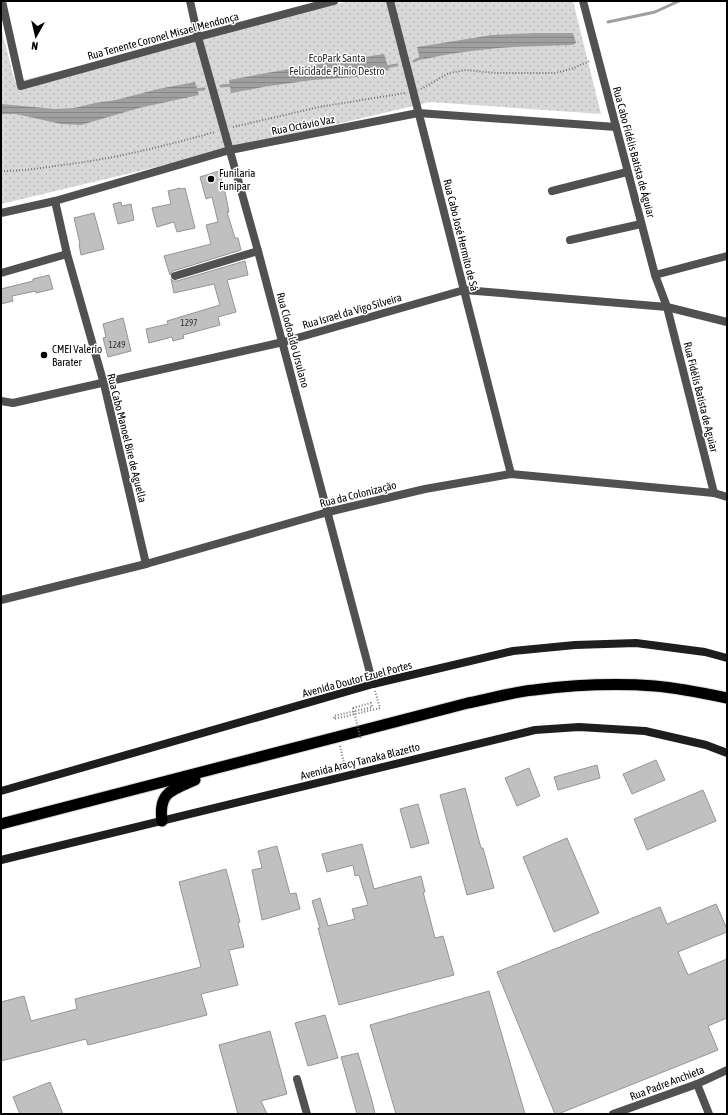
<svg xmlns="http://www.w3.org/2000/svg" width="728" height="1115" viewBox="0 0 728 1115" font-family="'Asap Condensed',sans-serif">
<style>
.grass{fill:url(#grass-dots)}
.water{fill:url(#water-rules)}
.lines{fill:none;stroke-linecap:round;stroke-linejoin:round}
.stream{stroke:#9f9f9f;stroke-width:3}
.building{fill:#c0c0c0;stroke:#959595}
.trunk-casing{stroke:#dbdbdb;stroke-width:13}
.path{stroke:#737373;stroke-width:2;stroke-dasharray:1 2;stroke-linecap:butt}
.minor{stroke:#515151;stroke-width:8}
.tertiary{stroke:#515151;stroke-width:8}
.secondary{stroke:#1e1e1e;stroke-width:8}
.trunk{stroke:#000;stroke-width:11}
.path-bridge{stroke:#737373;stroke-width:2;stroke-dasharray:1 2;stroke-linecap:butt}
.poi-dot{fill:#000;stroke:#fff;stroke-width:1.5}
.labels{text-anchor:middle;stroke-width:3;stroke-linejoin:round;paint-order:stroke}
.number-label{font-size:9px;fill:#303030}
.street-label{font-size:11px;fill:#000;stroke:#fff}
.park-label{font-size:11px;fill:#2f2f2f;stroke:#fff}
.poi-label{font-size:11px;fill:#000;stroke:#fff;text-anchor:start}
</style>
<defs>
<pattern id="grass-dots" width="8" height="8" patternUnits="userSpaceOnUse"><rect width="8" height="8" fill="#d8d8d8"/><path d="M2 2h.1M6 6h.1" fill="none" stroke="#b8b8b8" stroke-width="1.8" stroke-linecap="round"/></pattern>
<pattern id="water-rules" width="6" height="5" patternUnits="userSpaceOnUse"><rect width="6" height="5" fill="#9f9f9f"/><path d="M0 2.5h6" fill="none" stroke="#878787"/></pattern>
</defs>
<rect width="100%" height="100%" fill="#fff"/>
<polygon class="grass" points="349,1 573,1 601,114 430,102 1,204 1,28 15,82"/>
<g class="water">
<path d="M535 33H573L576 43 572 45C552 46 532 46 513 47 481 49 450 53 420 60L417 47 492 35Z"/>
<path d="M384 54 389 70 357 77 313 80 269 86 231 93 229 80C281 70 332 62 384 54Z"/>
<polygon points="195,82 199,95 139,108 81,125 61,124 16,114 1,114 1,104 55,109 74,108 95,103 116,100 158,89"/>
</g>
<g class="lines">
<g class="stream">
<polyline points="608,22 655,12 679,1"/>
<polyline points="414,61 422,57"/>
<polyline points="385,67 397,65"/>
<polyline points="221,86 233,85"/>
<polyline points="194,90 204,89"/>
</g>
</g>
<g class="building">
<polygon points="219,171 225,192 229,212 227,212 235,238 238,238 241,250 173,271 170,275 164,256 211,244 206,225 218,222 212,197 206,199 200,177"/>
<polygon points="180,188 181,189 185,188 195,228 177,232 174,222 157,227 152,208 171,204 168,191"/>
<polygon points="121,202 122,206 131,204 134,220 118,224 113,204"/>
<polygon points="94,213 104,249 81,255 79,244 80,244 74,218"/>
<polygon points="245,261 248,275 227,280 236,312 218,317 220,325 183,335 184,338 173,341 172,337 149,343 146,329 168,324 167,321 220,305 214,284 174,293 171,279 173,281 177,281"/>
<polygon points="49,275 53,289 36,293 36,291 12,296 13,301 1,304 1,289 33,281 33,279"/>
<polygon points="123,318 131,351 108,357 103,338 106,337 103,324"/>
<polygon points="656,760 665,780 632,794 623,774"/>
<polygon points="597,765 600,778 558,790 554,777"/>
<polygon points="529,768 540,796 517,806 505,778"/>
<polygon points="465,788 481,848 483,848 494,888 467,895 440,795"/>
<polygon points="703,790 716,821 647,850 634,819"/>
<polygon points="418,804 429,843 411,848 400,809"/>
<polygon points="567,838 599,913 554,932 523,857"/>
<polygon points="362,844 374,889 421,876 425,892 423,892 435,938 443,936 454,975 339,1005 318,928 320,928 312,901 320,898 328,926 355,919 352,909 368,905 359,875 355,876 353,865 327,872 322,854"/>
<polygon points="277,846 290,894 296,893 300,909 262,920 252,870 262,868 258,851"/>
<polygon points="226,869 240,922 238,923 244,947 229,950 238,985 201,994 207,1015 88,1045 86,1039 1,1061 1,1002 24,996 31,1021 77,1009 75,999 201,967 179,882"/>
<polygon points="716,904 727,929 727,932 678,952 688,975 727,959 727,1018 708,1026 718,1050 558,1114 555,1114 497,972 660,907 667,924"/>
<polygon points="489,991 525,1114 396,1114 370,1025"/>
<polygon points="325,1015 338,1058 308,1066 295,1023"/>
<polygon points="270,1031 287,1094 261,1101 267,1114 238,1114 219,1045"/>
<polygon points="358,1053 372,1101 375,1114 357,1114 341,1057"/>
<polygon points="50,1082 63,1114 20,1114 13,1097"/>
</g>
<g class="lines">
<g class="trunk-casing">
<g id="trunk">
<path d="M162 821C158 792 172 790 195 780"/>
<path d="M1 824 468 703C490 699 512 692 534 690 573 685 615 683 655 686 679 688 703 693 727 698"/>
</g>
</g>
<g class="path">
<polyline points="421,89 449,73 466,70 496,73 555,73 571,69 590,61"/>
<polyline points="233,127 319,107 405,93"/>
<path d="M1 171C21 171 42 168 62 165 114 159 164 146 215 132"/>
<polyline points="353,708 371,703 372,707 334,716 334,719 380,708 375,691"/>
<polyline points="340,746 345,767"/>
</g>
<g class="minor">
<polyline points="2,1 21,86 198,37 334,1"/>
<polyline points="190,1 198,37 258,251 373,684"/>
<polyline points="390,1 511,474"/>
<polyline points="583,1 655,275 667,307 714,493"/>
<polyline points="552,191 627,172"/>
<polyline points="55,201 67,254 104,384 146,564"/>
<polyline points="1,213 55,201 230,150 418,113 616,127"/>
<polyline points="570,240 641,224"/>
<polyline points="1,273 67,254"/>
<polyline points="655,275 727,256"/>
<polyline points="175,276 258,251"/>
<polyline points="1,401 13,403 283,342 464,290 667,307 727,322"/>
<polyline points="1,600 146,564 328,512 425,489 511,474 714,493 727,497"/>
<polyline points="297,1079 307,1114"/>
<polyline points="697,1084 709,1114"/>
</g>
<polyline class="tertiary" points="613,1114 697,1084 727,1070"/>
<g class="secondary">
<polyline points="1,791 373,684 513,651 575,645 636,643 705,652 727,658"/>
<polyline points="1,860 535,730 579,727 645,731 706,745 727,753"/>
</g>
<use href="#trunk" class="trunk"/>
<polyline class="path-bridge" points="353,708 361,740"/>
</g>
<g class="poi-dot">
<circle cx="211" cy="179" r="4"/>
<circle cx="44" cy="355" r="4"/>
</g>
<g class="labels">
<g class="number-label">
<text x="189" y="326">1297</text>
<text x="117" y="348">1249</text>
</g>
<g class="street-label">
<text transform="translate(163 36) rotate(-15)" y="4">Rua Tenente Coronel Misael Mendonça</text>
<text transform="translate(303 125) rotate(-11)" y="4">Rua Octávio Vaz</text>
<text transform="translate(634 152) rotate(75)" y="4">Rua Cabo Fidélis Batista de Águiar</text>
<text transform="translate(461 235) rotate(76)" y="4">Rua Cabo José Hermito de Sá</text>
<text transform="translate(352 311) rotate(-16)" y="4">Rua Israel da Vigo Silveira</text>
<text transform="translate(293 340) rotate(75)" y="4">Rua Clodoaldo Ursulano</text>
<text transform="translate(701 397) rotate(76)" y="4">Rua Fidélis Batista de Aguiar</text>
<text transform="translate(127 438) rotate(76)" y="4">Rua Cabo Manoel Bire de Aguella</text>
<text transform="translate(358 494) rotate(-14)" y="4">Rua da Colonização</text>
<text transform="translate(357 679) rotate(-15)" y="4">Avenida Doutor Ezuel Portes</text>
<text transform="translate(360 761) rotate(-14)" y="4">Avenida Aracy Tanaka Blazetto</text>
<text transform="translate(667 1083) rotate(-21)" y="4">Rua Padre Anchieta</text>
</g>
<g class="park-label">
<text x="337" y="62">EcoPark Santa<tspan x="337" dy="13">Felicidade Plínio Destro</tspan></text>
</g>
<g class="poi-label">
<text x="219" y="177">Funilaria<tspan x="219" dy="13">Funipar</tspan></text>
<text x="52" y="353">CMEI Valerio<tspan x="52" dy="13">Barater</tspan></text>
</g>
</g>
<rect width="728" height="1115" fill="none" stroke="#000000" stroke-width="4"/>
<g transform="translate(36 36) rotate(188)" stroke="#ffffff" stroke-width="3" paint-order="stroke">
<path d="M0-3L7 15L0 10L-7 15Z" fill="#000000"/>
<text y="-6" font-size="11" font-weight="bold" text-anchor="middle" fill="#000000">N</text>
</g>
</svg>
